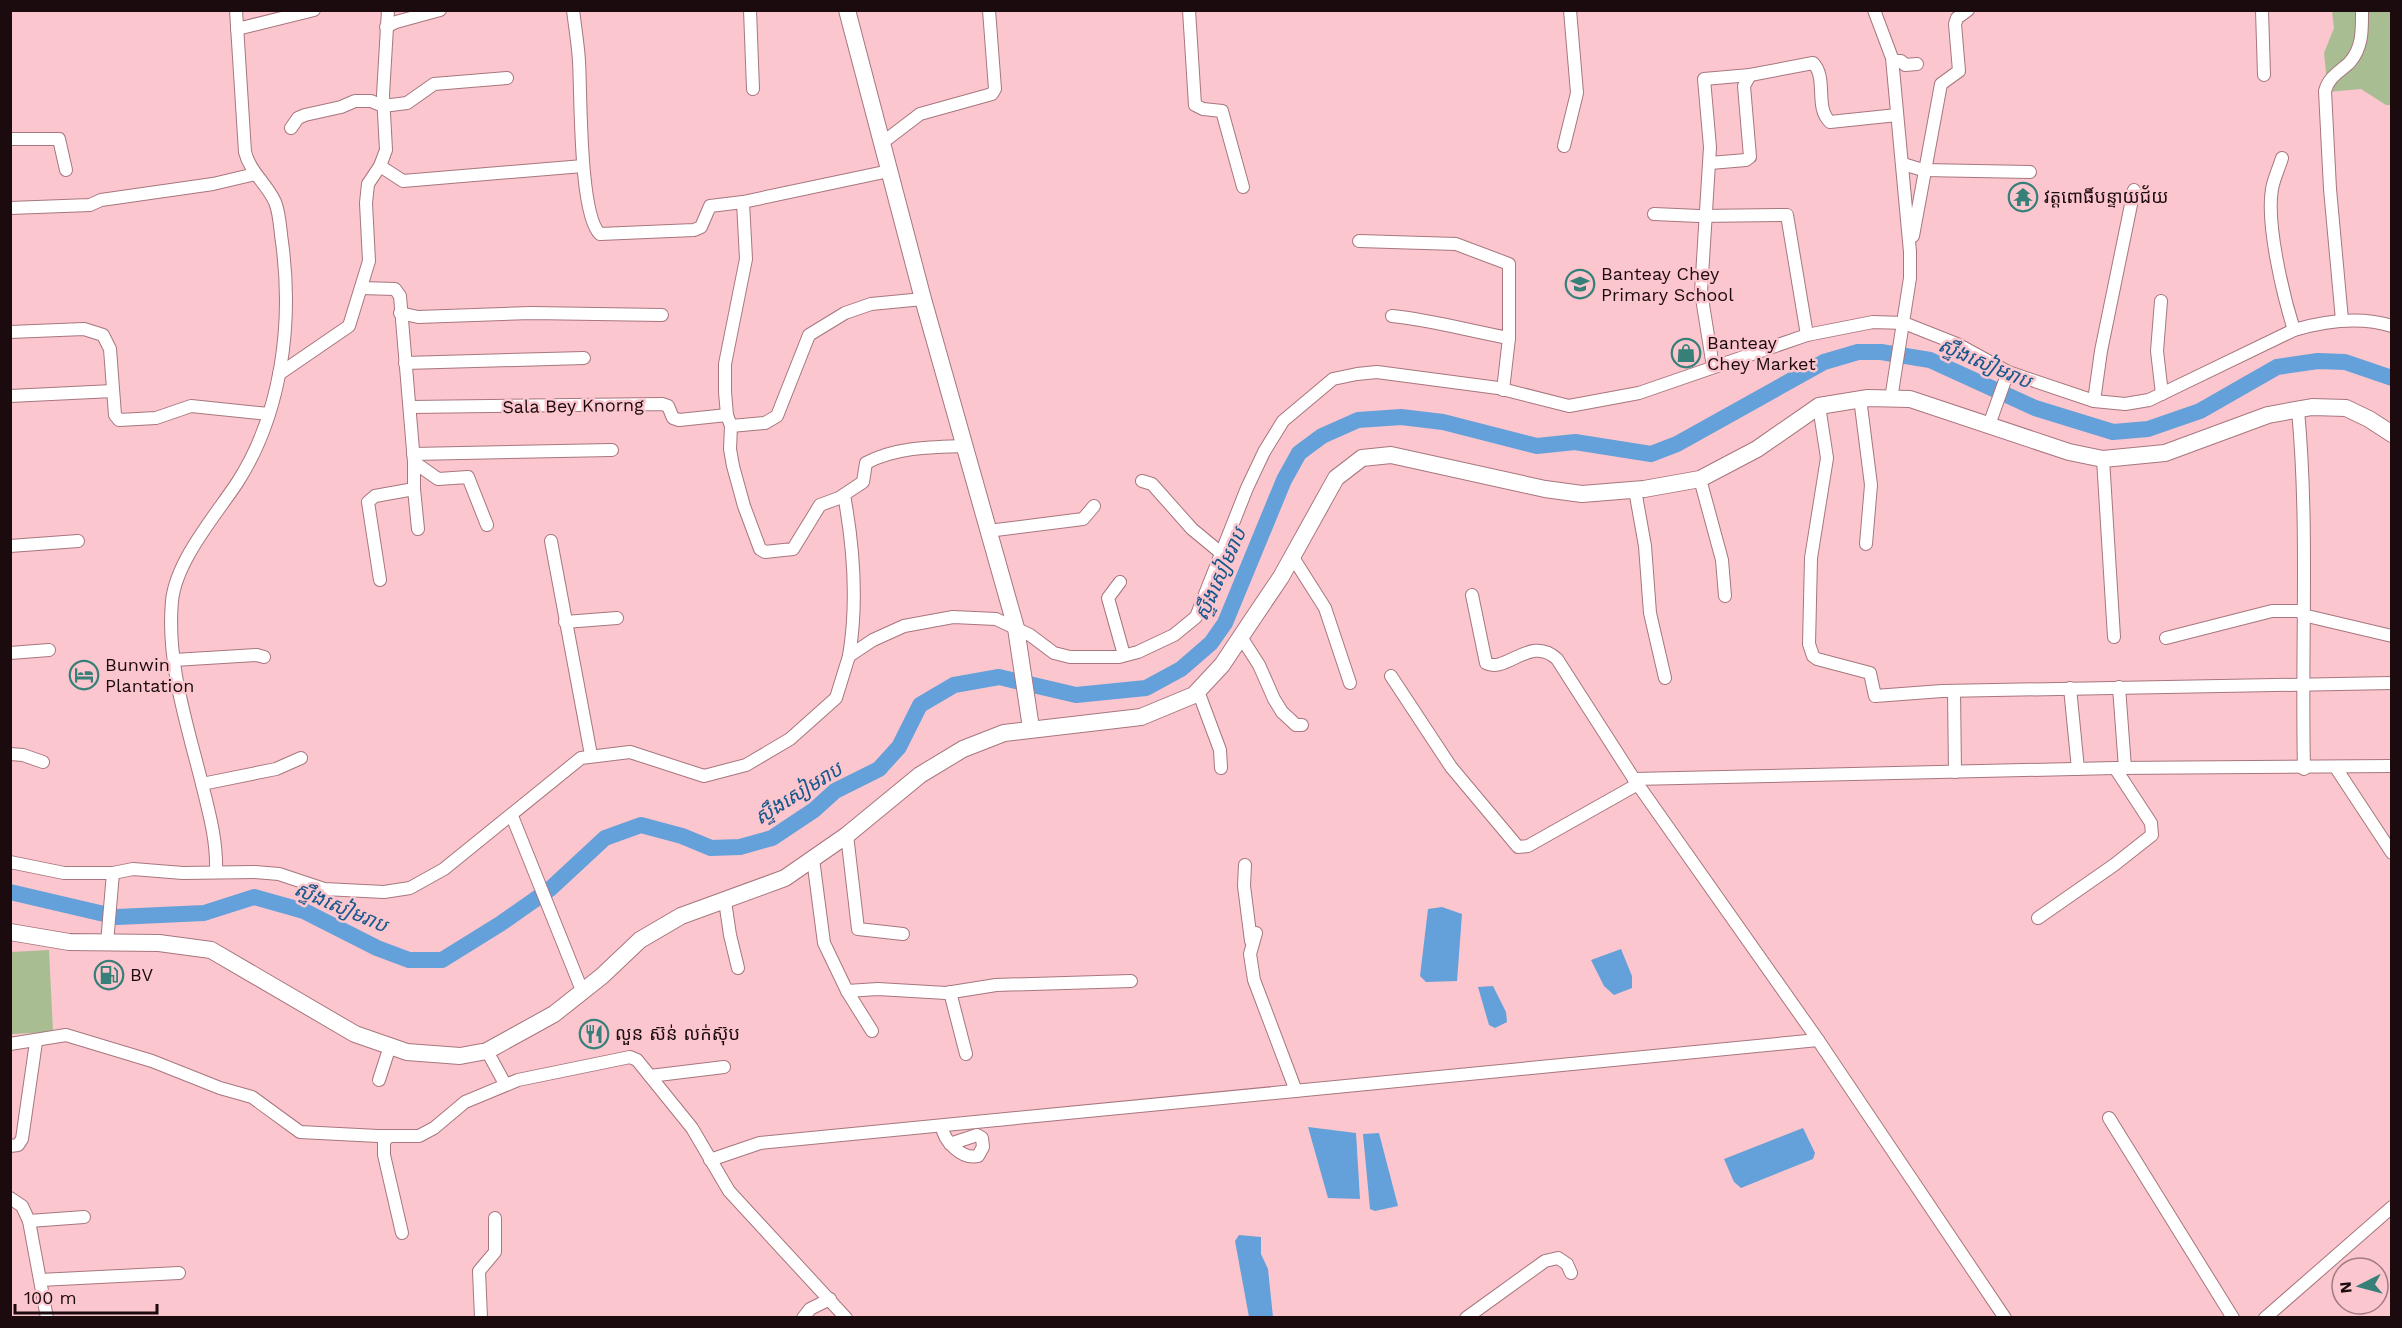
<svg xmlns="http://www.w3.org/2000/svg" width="2402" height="1328" viewBox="0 0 2402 1328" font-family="'Work Sans','Noto Sans Khmer',sans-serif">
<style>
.green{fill:#a9bd92}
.water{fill:#64a0d9}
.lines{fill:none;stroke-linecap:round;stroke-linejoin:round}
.river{stroke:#64a0d9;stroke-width:16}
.street-casing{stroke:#a7767e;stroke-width:14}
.secondary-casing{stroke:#a7767e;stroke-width:18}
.street{stroke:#fff;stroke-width:12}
.secondary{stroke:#fff;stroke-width:16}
.labels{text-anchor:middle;stroke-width:5;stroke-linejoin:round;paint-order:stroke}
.poi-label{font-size:18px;fill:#1c0b0e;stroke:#fcc6ce;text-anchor:start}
.street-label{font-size:18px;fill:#1c0b0e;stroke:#fcc6ce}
.water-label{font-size:20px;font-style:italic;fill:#17588d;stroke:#fcc6ce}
</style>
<rect width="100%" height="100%" fill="#fcc6ce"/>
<g class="green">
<polygon points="2332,11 2391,11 2391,105 2386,105 2361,89 2328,92 2324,53 2334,28"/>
<polygon points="49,950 53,1032 12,1034 10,952"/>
</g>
<g class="water">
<polygon points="1442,907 1462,914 1457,981 1426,982 1420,976 1428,909"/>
<polygon points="1621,949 1632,976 1632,988 1614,995 1604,986 1591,960"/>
<polygon points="1493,986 1506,1012 1507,1022 1495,1028 1489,1025 1478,987"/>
<polygon points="1308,1127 1356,1133 1360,1199 1328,1198"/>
<polygon points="1803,1128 1815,1153 1813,1159 1741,1188 1734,1182 1724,1159"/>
<polygon points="1379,1133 1398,1206 1375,1211 1370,1209 1363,1134"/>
<polygon points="1239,1235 1261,1237 1261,1254 1268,1269 1273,1317 1249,1317 1235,1241"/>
</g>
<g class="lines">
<polyline class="river" points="10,892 117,917 204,913 254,897 304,911 377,948 409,960 442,960 500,924 550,889 605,838 641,825 682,836 711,848 740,847 772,838 814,810 835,791 879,769 899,747 920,705 954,685 999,677 1076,695 1146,688 1181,669 1211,643 1225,623 1284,480 1299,453 1322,436 1358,420 1401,417 1443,422 1537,446 1575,442 1651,454 1677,444 1824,362 1858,352 1881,352 1930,360 2035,408 2113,432 2148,429 2200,411 2277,367 2318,361 2345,362 2392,378"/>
<g class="street-casing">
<g id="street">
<path d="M573 10C575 27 578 44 579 61 581 93 579 215 600 234L694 230 701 227 710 206 743 202 889 171"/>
<polyline points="750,10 753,89"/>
<polyline points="1189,10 1195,105 1203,109 1222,111 1243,187"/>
<polyline points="1874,10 1892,58 1910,252 1910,278 1891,399"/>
<polyline points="2262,10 2264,75"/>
<polyline points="386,27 396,22 440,10"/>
<polyline points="237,29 314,10"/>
<polyline points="1893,61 1901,61 1905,65 1917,64"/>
<polyline points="291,128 298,118 305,115 341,107 355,101 371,101 383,106 407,103 434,84 507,78"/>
<polyline points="10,139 59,139 66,170"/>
<polyline points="882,143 920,114 992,94 995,89 989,10"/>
<polyline points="1564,146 1577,93 1570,10"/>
<path d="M2282 158C2279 168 2274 178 2272 189 2266 224 2283 295 2294 330"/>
<polyline points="1710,163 1746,160 1750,157 1744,86 1750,75"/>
<polyline points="1903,164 1923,170 2030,172"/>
<polyline points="380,166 403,181 583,166"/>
<path d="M743 202 746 259 725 364V392L727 415 731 426 730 449 733 466 744 506 760 549 765 552 793 549 820 505 839 498 863 482 866 463C895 447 932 447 964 446"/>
<polyline points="10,208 90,205 101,200 213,184 255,174"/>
<polyline points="1654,214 1699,216 1787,215 1807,335"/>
<polyline points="1913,236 1941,84 1959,71 1955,24 1957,18 1968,10"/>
<polyline points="1359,241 1456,244 1509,264 1509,338 1503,390"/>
<polyline points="361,288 395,289 400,296 414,462 414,489 375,496 368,502 380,580"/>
<polyline points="2161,301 2157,351 2162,394"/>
<polyline points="400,313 418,317 531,313 662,315"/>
<path d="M1392 316C1432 320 1470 331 1509 338"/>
<path d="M2342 320 2330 189 2325 91C2329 76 2340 72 2350 62 2363 47 2362 29 2362 10"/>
<polyline points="10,332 84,329 103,335 110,349 115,415 119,420 156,418 191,406 269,414"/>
<polyline points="405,363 584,358"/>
<path d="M1713 367 1701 292 1710 147 1704 79 1750 75 1813 63C1828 78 1814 107 1830 122L1897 115"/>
<polyline points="279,374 349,326 369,261 366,203 368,184 380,166 386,150 383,95 388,10"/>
<polyline points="10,396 113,391"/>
<polyline points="1860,398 1871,485 1866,544"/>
<polyline points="2094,401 2101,351 2134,190"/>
<polyline points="1819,406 1827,458 1811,558 1809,644 1813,656 1817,659 1870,673 1875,696 1942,691 2392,683"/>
<polyline points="410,407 662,404 668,406 673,418 679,420 727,415"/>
<path d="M2298 410C2309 529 2301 649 2304 769"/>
<polyline points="1989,425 2008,372"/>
<polyline points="731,426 765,423 777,416 809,335 845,313 871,304 923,299"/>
<polyline points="413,454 612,450"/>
<polyline points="2103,459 2114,637"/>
<polyline points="414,462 438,479 468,477 487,525"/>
<polyline points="1700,479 1722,560 1725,596"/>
<polyline points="1142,481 1152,484 1192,529 1221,553"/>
<polyline points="414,489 418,529"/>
<polyline points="1635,490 1645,546 1650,613 1665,678"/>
<path d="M844 495C854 549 858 602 849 656"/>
<polyline points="988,531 1083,519 1094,506"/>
<polyline points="551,541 591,755"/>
<polyline points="10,546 78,541"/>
<polyline points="1292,556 1325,608 1350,683"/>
<polyline points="1120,582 1108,598 1124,655"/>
<path d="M1472 595 1486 663C1506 674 1531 634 1557 659L1634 779 1818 1040 2005 1318"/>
<polyline points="2303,615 2392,636"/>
<polyline points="565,622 617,618"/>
<polyline points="1241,637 1259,665 1274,699 1282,712 1296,725 1302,725"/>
<polyline points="2166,638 2272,611 2303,611"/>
<polyline points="10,653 49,650"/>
<polyline points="174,660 257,655 264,657"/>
<polyline points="1391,676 1451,767 1518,847 1528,846 1638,784"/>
<polyline points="2119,687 2125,768"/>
<polyline points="2070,688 2078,769"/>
<polyline points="1198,691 1220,750 1221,768"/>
<polyline points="1954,691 1955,772"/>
<polyline points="10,754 23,755 43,762"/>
<polyline points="2336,768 2392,853"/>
<polyline points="1634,779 2115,768 2392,766"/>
<polyline points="202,784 276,769 301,758"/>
<polyline points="512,816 583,993"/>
<polyline points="847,835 858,929 903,934"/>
<polyline points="813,859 824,943 847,991 878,989 946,993 996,985 1131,981"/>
<path d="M10 862 64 873H113L133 869 183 873 255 872 279 874 324 889 384 892 410 888 444 869 581 758 630 752 704 776 746 765 790 739 836 698 849 656 873 640 904 626 953 617 996 619 1030 635 1054 653 1070 657H1119L1138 652 1174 635 1196 617 1247 488 1264 452 1283 421 1333 379 1357 374 1377 372 1498 388 1569 406 1639 393 1807 335 1873 322 1904 323 1957 344 2008 372 2094 401 2125 404 2149 400 2294 330C2325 321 2360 316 2392 326"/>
<polyline points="1245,865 1244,886 1251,941"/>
<path d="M216 872C217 844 211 820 204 792 189 730 166 665 172 601 176 561 215 516 237 483 282 413 293 323 282 242 280 230 280 214 275 202 267 184 250 172 245 152L236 10"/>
<polyline points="725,901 730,935 738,968"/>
<polyline points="2038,918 2114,865 2152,835 2151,823 2115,768"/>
<polyline points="1256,933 1250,954 1254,980 1296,1091"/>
<polyline points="107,943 113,873"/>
<polyline points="847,991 872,1031"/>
<polyline points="950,992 966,1054"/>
<polyline points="10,1044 66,1035 152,1061 220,1088 252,1097 300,1132 378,1136 419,1136 434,1128 465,1102 518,1080 630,1057 637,1060 692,1128 729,1191 846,1318"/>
<polyline points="487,1051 505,1084"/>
<polyline points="650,1076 724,1067"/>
<polyline points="379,1080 390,1046"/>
<polyline points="2109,1118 2233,1318"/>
<path d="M942 1127C944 1141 962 1160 978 1156L983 1147 982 1138 977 1135 950 1144"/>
<polyline points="388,1137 384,1142 384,1155 402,1233"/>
<polyline points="10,1146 18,1145 22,1139 36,1042"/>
<polyline points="710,1160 760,1143 1818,1040"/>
<polyline points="10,1198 22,1206 29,1221 47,1318"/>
<polyline points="29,1221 84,1217"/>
<polyline points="40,1280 179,1273"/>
<polyline points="481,1318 479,1271 495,1252 495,1218"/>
<polyline points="803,1318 810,1309 830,1299"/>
<polyline points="1466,1318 1545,1261 1558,1258 1567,1264 1571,1273"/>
<polyline points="2265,1318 2392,1207"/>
</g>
</g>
<g class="secondary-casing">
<g id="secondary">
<polyline points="847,10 923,299 1016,628 1031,728"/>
<polyline points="10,932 69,942 159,943 211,950 355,1034 407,1052 460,1056 487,1051 554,1014 602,976 640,940 681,916 785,878 847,835 920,775 963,749 1004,733 1141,717 1194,695 1222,665 1252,620 1281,577 1336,478 1362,458 1391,455 1545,489 1582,494 1644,489 1700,479 1757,449 1819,406 1868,398 1910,399 2069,452 2103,459 2165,453 2268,415 2312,407 2346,408 2369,419 2392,434"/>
</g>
</g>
<use href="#street" class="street"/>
<use href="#secondary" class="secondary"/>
</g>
<defs>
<g id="temple-ring" transform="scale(1.5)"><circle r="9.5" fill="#fcc6ce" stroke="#377f79" stroke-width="1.5"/><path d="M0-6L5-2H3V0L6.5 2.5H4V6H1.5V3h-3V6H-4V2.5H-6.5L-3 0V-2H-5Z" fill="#377f79"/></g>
<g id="school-ring" transform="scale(1.5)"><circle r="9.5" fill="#fcc6ce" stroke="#377f79" stroke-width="1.5"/><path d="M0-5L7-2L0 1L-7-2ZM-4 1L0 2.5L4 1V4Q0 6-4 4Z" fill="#377f79"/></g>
<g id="shop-ring" transform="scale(1.5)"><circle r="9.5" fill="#fcc6ce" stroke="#377f79" stroke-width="1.5"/><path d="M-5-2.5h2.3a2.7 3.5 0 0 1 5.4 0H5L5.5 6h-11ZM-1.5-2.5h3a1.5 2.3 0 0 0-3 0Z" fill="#377f79"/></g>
<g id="hotel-ring" transform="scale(1.5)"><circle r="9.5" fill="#fcc6ce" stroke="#377f79" stroke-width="1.5"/><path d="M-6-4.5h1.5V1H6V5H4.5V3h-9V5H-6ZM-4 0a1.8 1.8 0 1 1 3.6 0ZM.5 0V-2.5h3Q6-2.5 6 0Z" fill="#377f79"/></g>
<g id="fuel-ring" transform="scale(1.5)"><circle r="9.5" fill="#fcc6ce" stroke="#377f79" stroke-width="1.5"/><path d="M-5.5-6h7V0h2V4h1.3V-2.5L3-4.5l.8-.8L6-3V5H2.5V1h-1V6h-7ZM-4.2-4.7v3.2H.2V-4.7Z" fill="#377f79"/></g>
<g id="restaurant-ring" transform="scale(1.5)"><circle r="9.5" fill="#fcc6ce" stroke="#377f79" stroke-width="1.5"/><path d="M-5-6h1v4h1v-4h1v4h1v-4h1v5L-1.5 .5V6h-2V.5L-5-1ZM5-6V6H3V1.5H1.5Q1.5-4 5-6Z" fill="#377f79"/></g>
</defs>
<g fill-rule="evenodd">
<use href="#temple-ring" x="2023" y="197"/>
<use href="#school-ring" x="1580" y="284"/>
<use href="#shop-ring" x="1686" y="353"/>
<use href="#hotel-ring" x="84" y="675"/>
<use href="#fuel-ring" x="109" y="975"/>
<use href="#restaurant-ring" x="594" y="1034"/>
</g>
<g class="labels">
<g class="poi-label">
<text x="2044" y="203">វត្តពោធិ៍បន្ទាយជ័យ</text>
<text x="1601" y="280">Banteay Chey<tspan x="1601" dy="21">Primary School</tspan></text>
<text x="1707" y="349">Banteay<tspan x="1707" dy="21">Chey Market</tspan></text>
<text x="105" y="671">Bunwin<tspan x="105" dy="21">Plantation</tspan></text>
<text x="130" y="981">BV</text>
<text x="615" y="1040">លួន ស៊ន់ លក់ស៊ុប</text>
</g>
<g class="street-label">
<text transform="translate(573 406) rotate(-1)" y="6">Sala Bey Knorng</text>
</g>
<g class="water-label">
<text transform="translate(1985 363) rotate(23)" y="7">ស្ទឹងសៀមរាប</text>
<text transform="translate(1220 574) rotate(-66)" y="7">ស្ទឹងសៀមរាប</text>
<text transform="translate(798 793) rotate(-32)" y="7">ស្ទឹងសៀមរាប</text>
<text transform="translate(341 907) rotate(23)" y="7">ស្ទឹងសៀមរាប</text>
</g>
</g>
<rect width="2402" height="1328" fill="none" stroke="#1c0b0e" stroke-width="24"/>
<g transform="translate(2360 1286) rotate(264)"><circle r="28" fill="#fcc6ce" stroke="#a27b81" stroke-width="1.5"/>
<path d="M0-4.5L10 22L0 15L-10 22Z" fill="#377f79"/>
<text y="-9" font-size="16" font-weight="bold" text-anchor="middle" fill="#1c0b0e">N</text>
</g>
<path d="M15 1304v9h142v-9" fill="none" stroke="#1c0b0e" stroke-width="3"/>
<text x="24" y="1304" font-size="18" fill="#1c0b0e" stroke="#fcc6ce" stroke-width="4.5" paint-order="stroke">100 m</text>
</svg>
